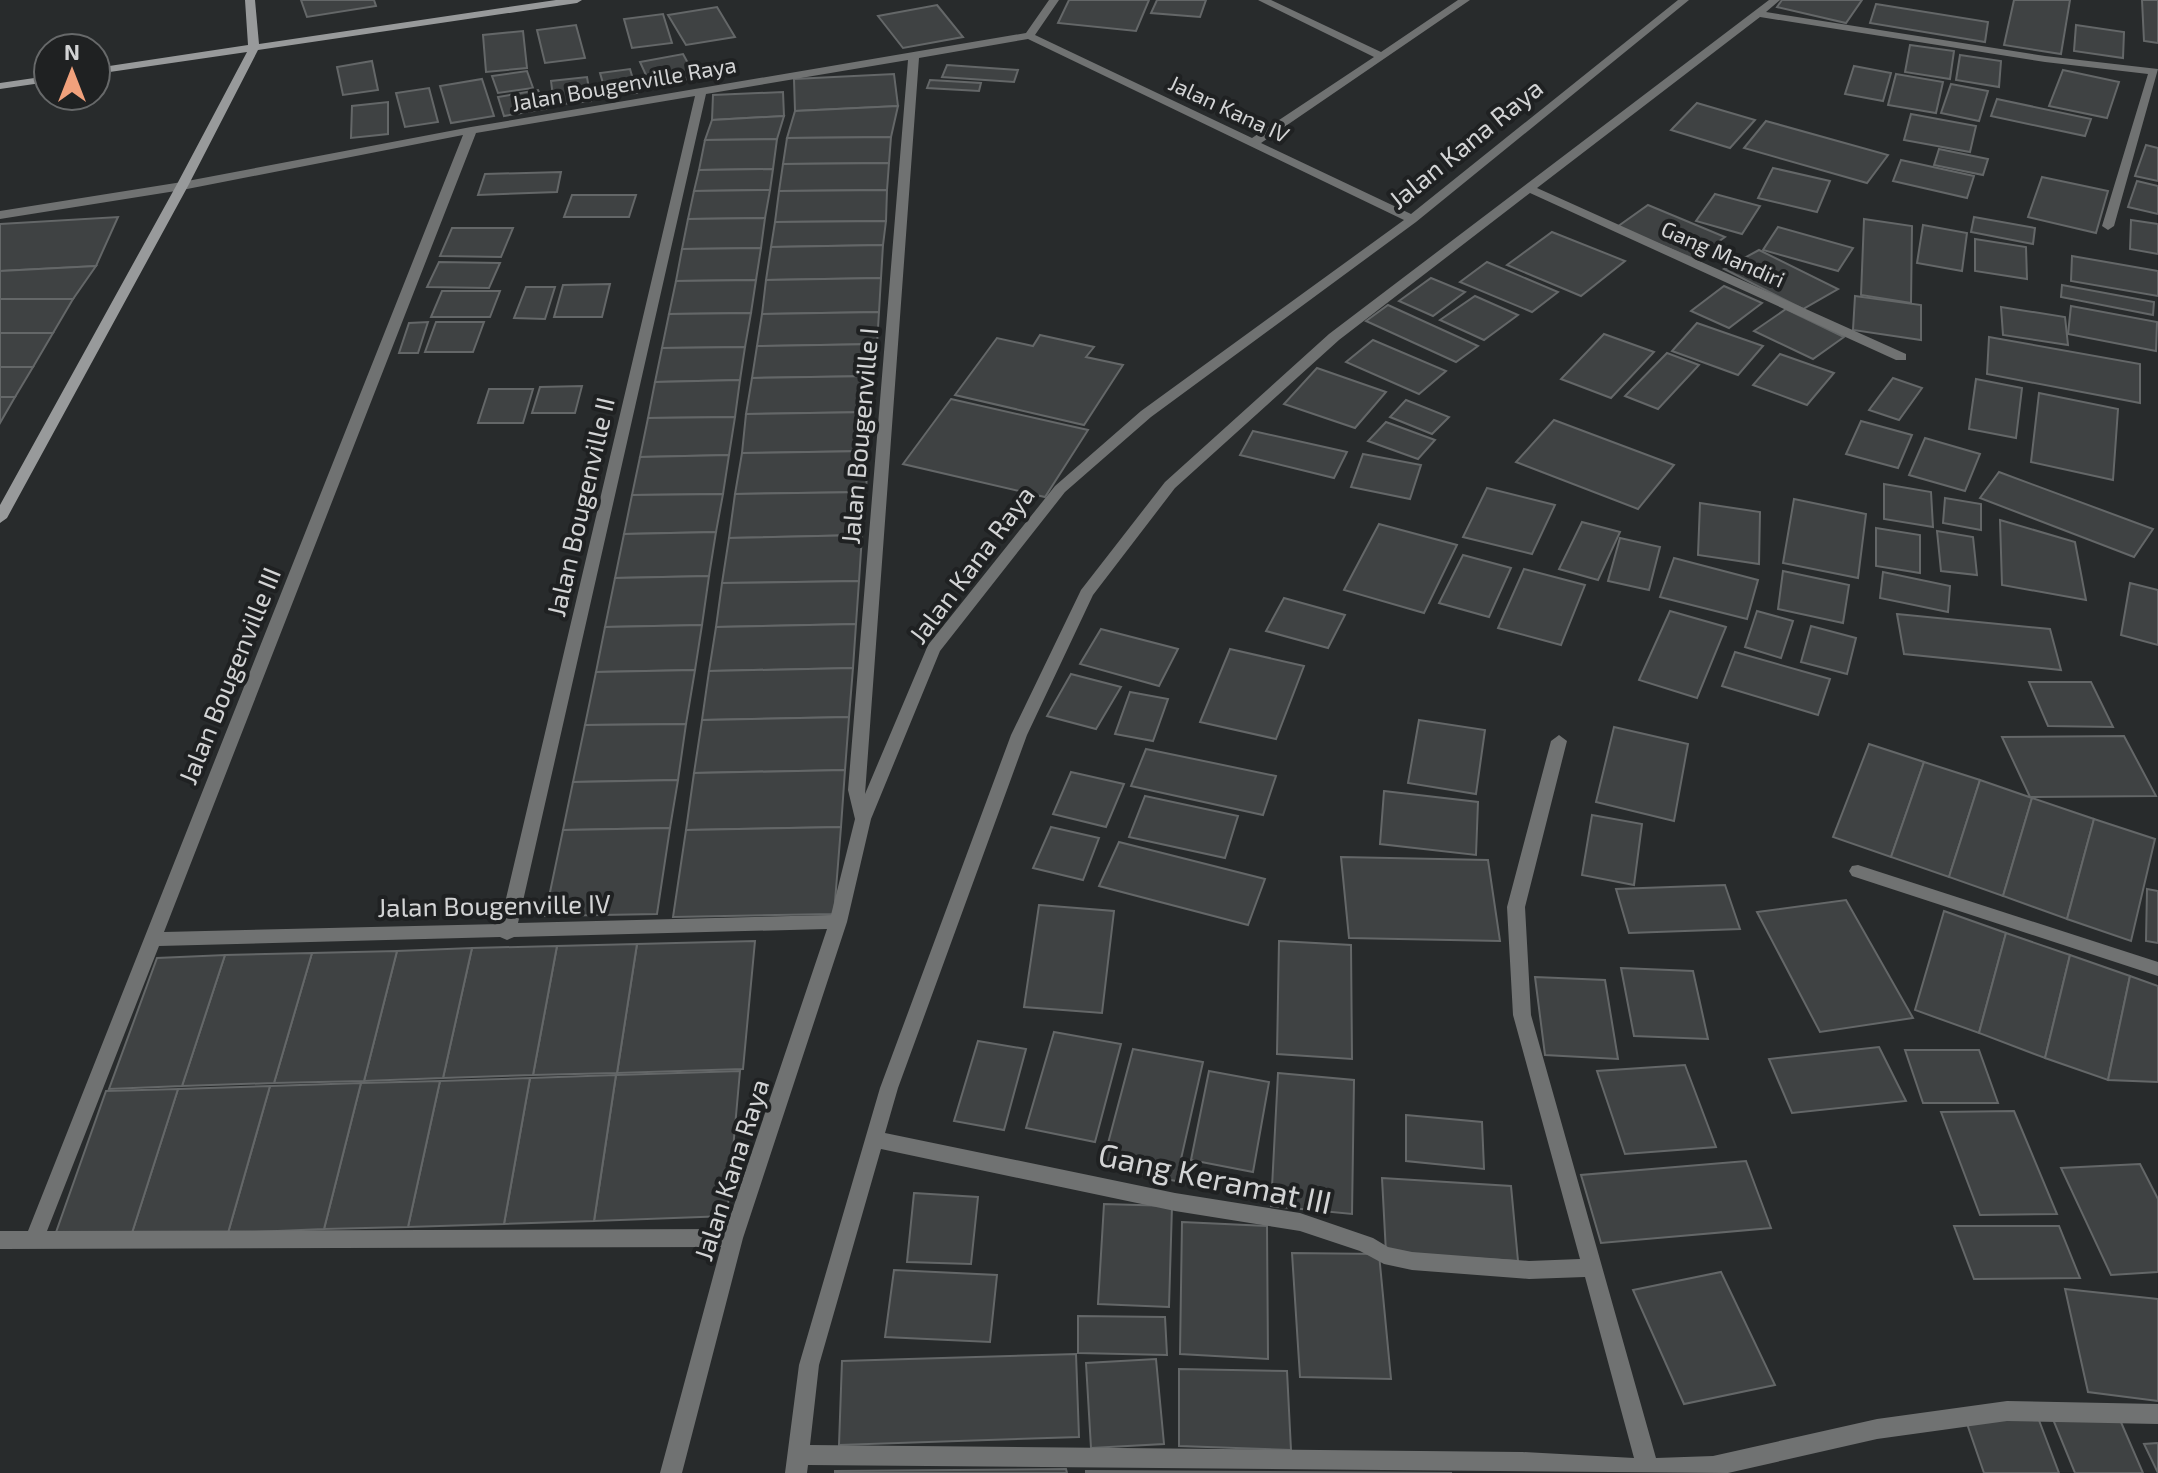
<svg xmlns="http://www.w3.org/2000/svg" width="2158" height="1473" viewBox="0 0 2158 1473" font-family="'Exo 2',sans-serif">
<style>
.building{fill:#3f4243;stroke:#646768;stroke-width:2}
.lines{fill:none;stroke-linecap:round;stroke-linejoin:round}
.street{fill:#707272;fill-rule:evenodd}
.secondary{fill:#989a9b;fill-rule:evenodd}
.labels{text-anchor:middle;stroke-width:8;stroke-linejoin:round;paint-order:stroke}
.far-street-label{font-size:22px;fill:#d3d4d5;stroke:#1f2122}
.street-label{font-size:26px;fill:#d3d4d5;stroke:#1f2122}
.near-street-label{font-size:32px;fill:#d3d4d5;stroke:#1f2122}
</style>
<rect width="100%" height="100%" fill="#282b2c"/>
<g class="building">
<polygon points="301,0 374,0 376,6 307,17"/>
<polygon points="1069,0 1149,0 1136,31 1058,23"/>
<polygon points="1157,0 1206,0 1200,17 1151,13"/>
<polygon points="1782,0 1862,0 1846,23 1777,7"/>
<polygon points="2014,0 2070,0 2061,54 2004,45"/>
<polygon points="2142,0 2158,0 2158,43 2144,41"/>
<polygon points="1876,4 1988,22 1985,42 1870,23"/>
<polygon points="937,5 963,37 903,48 878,16"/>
<polygon points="717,7 735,37 686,45 668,15"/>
<polygon points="663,14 672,43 632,48 624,19"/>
<polygon points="576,25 585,58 545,63 537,30"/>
<polygon points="2076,25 2124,32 2123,58 2074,51"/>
<polygon points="523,31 527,68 486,72 483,35"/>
<polygon points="1910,45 1954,51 1950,79 1905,72"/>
<polygon points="683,54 696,78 651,86 640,62"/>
<polygon points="1960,55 2001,61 1999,87 1956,80"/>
<polygon points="372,61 378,90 343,95 337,67"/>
<polygon points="947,65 1018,70 1014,82 942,77"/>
<polygon points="1854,66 1891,73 1883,101 1845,94"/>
<polygon points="630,69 637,93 607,97 600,73"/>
<polygon points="2063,70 2119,82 2107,118 2049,106"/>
<polygon points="527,71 533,88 498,93 492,76"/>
<polygon points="894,74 898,106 795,111 794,79"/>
<polygon points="1896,74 1943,82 1936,113 1888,105"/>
<polygon points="587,77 591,101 554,105 551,81"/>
<polygon points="482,79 494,116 451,123 440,86"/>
<polygon points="930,80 981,83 979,91 927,88"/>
<polygon points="1951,84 1988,91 1979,121 1941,113"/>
<polygon points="429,88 438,122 405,127 396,93"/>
<polygon points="538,90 546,109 504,116 498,97"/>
<polygon points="783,92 784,116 712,120 713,95"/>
<polygon points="1997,99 2091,119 2085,136 1991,116"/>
<polygon points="388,102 388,134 351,138 352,106"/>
<polygon points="1697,103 1755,120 1730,148 1671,130"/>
<polygon points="898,106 891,137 787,138 795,111"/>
<polygon points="1911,114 1976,126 1970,152 1904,140"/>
<polygon points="784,116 777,139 705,140 712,120"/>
<polygon points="1766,121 1888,155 1867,183 1744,148"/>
<polygon points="891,137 889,163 783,164 787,138"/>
<polygon points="777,139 773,169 699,170 705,140"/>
<polygon points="2146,145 2158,148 2158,181 2135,176"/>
<polygon points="1939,149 1988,159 1983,175 1934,165"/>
<polygon points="1901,160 1974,176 1967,198 1893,181"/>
<polygon points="889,163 887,190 779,191 783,164"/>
<polygon points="1773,168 1830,181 1817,212 1758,198"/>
<polygon points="773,169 770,190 694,191 699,170"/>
<polygon points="561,172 557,192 478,195 485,174"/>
<polygon points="2042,177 2108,191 2096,233 2028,217"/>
<polygon points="2137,181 2158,186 2158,214 2128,207"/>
<polygon points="770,190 765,218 688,219 694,191"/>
<polygon points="887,190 886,221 775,222 779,191"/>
<polygon points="1715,194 1760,206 1742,234 1696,221"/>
<polygon points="572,195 636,195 629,217 564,217"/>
<polygon points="1648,205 1725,237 1694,259 1617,227"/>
<polygon points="118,217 96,266 0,271 0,224"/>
<polygon points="1974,217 2035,228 2033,244 1971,232"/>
<polygon points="765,218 761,248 682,249 688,219"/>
<polygon points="1864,219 1912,226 1911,303 1861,295"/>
<polygon points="2131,220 2158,224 2158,254 2130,249"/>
<polygon points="886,221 883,245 771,247 775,222"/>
<polygon points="1923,225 1967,233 1962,271 1917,263"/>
<polygon points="1778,227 1853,248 1838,271 1763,250"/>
<polygon points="452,228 513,228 501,257 440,256"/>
<polygon points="1552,232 1625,261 1581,296 1507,265"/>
<polygon points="1975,239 2026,247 2027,279 1975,271"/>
<polygon points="883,245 881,278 766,280 771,247"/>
<polygon points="761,248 756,280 676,281 682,249"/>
<polygon points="1759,250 1838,289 1803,309 1724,269"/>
<polygon points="2072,256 2158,271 2158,296 2071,281"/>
<polygon points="439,262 500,263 489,288 427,287"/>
<polygon points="1487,262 1558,292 1532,312 1460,282"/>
<polygon points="96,266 73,299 0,299 0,271"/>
<polygon points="881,278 879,312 762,314 766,280"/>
<polygon points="1431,278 1465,292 1433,316 1399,301"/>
<polygon points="756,280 751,313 669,314 676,281"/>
<polygon points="610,284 602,317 554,317 563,285"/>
<polygon points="2062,285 2154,302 2153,315 2061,297"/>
<polygon points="1724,286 1762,303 1729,328 1691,311"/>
<polygon points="526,287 555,287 545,319 514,318"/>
<polygon points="442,291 500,291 490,317 431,317"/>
<polygon points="1475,296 1518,315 1484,340 1440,320"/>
<polygon points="1855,296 1921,305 1921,340 1853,330"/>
<polygon points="0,299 73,299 53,333 0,333"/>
<polygon points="1388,305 1478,346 1456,362 1366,321"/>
<polygon points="2071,306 2157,322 2156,351 2068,334"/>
<polygon points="2001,307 2065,317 2068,345 2003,335"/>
<polygon points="1786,309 1844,337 1813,359 1754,331"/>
<polygon points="879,312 877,344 757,346 762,314"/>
<polygon points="751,313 745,347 662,348 669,314"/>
<polygon points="428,322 418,353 399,353 409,323"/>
<polygon points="436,322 484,322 473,352 425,352"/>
<polygon points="1697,323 1763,346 1738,375 1672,351"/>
<polygon points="0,333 53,333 33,367 0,367"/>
<polygon points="1604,334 1654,352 1611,398 1561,379"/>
<polygon points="1040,335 1094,347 1086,357 1123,365 1084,425 955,395 997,338 1033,346"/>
<polygon points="1989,337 2140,364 2140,403 1987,374"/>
<polygon points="1373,340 1446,371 1419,394 1346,362"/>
<polygon points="877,344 874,376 752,378 757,346"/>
<polygon points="745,347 740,380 655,382 662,348"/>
<polygon points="1667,353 1699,365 1658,409 1625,396"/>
<polygon points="1780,354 1834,373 1807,405 1753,385"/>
<polygon points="0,367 33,367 15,397 0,397"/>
<polygon points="1317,368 1386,392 1355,428 1284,404"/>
<polygon points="874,376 871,412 746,414 752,378"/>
<polygon points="1893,378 1922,388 1899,420 1869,410"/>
<polygon points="1976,379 2022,388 2016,438 1969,429"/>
<polygon points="740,380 735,417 648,418 655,382"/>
<polygon points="582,386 575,413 532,413 540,387"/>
<polygon points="489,389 533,389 523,423 478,423"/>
<polygon points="2039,393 2118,409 2113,480 2031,462"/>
<polygon points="0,397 15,397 0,423"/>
<polygon points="951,399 1088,430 1045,497 903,464"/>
<polygon points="1406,400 1449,417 1432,434 1390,417"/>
<polygon points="871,412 868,451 742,453 746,414"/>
<polygon points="735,417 729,455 640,457 648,418"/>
<polygon points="1554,420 1674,465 1638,509 1516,462"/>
<polygon points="1861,421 1912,435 1898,468 1846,454"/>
<polygon points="1386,422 1435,440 1418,459 1368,441"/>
<polygon points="1253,431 1347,452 1334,478 1240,455"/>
<polygon points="1925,438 1980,454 1965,491 1909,475"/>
<polygon points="868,451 866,492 735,494 742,453"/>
<polygon points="1363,454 1421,465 1410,499 1351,487"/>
<polygon points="729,455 723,494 632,495 640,457"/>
<polygon points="1999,472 2153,529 2134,557 1980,498"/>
<polygon points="1884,484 1931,492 1933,527 1884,519"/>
<polygon points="1487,488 1555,505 1532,554 1463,537"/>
<polygon points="866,492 862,535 729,538 735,494"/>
<polygon points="723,494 716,532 624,534 632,495"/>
<polygon points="1945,498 1981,504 1981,530 1943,523"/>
<polygon points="1794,499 1866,514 1858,578 1783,563"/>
<polygon points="1700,503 1760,512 1759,564 1698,555"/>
<polygon points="2000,520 2075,542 2086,600 2002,585"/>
<polygon points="1582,522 1620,532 1598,580 1559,569"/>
<polygon points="1379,524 1457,545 1424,613 1344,590"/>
<polygon points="1876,528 1920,535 1920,573 1876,566"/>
<polygon points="1937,531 1973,537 1977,575 1941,571"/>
<polygon points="716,532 709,576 615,578 624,534"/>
<polygon points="862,535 859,581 722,583 729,538"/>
<polygon points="1620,538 1660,547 1649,590 1608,581"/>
<polygon points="1463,555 1511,568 1489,617 1439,603"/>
<polygon points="1674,558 1758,580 1747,619 1660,597"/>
<polygon points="1524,569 1585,585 1561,645 1498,628"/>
<polygon points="1783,571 1849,585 1843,623 1778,609"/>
<polygon points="1883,572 1950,586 1948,612 1880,598"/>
<polygon points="709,576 702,625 605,627 615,578"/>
<polygon points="859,581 856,624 716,627 722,583"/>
<polygon points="2130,583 2158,590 2158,645 2121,635"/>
<polygon points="1284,598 1345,615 1328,648 1266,631"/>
<polygon points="1670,611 1726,627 1697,698 1639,680"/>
<polygon points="1757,611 1793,621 1781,658 1745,647"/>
<polygon points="1897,614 2050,629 2061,670 1904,654"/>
<polygon points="856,624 853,668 709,671 716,627"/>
<polygon points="702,625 695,670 596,672 605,627"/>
<polygon points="1811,626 1856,638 1847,674 1801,662"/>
<polygon points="1101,629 1178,649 1159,686 1080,664"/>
<polygon points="1230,649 1304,666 1276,739 1200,722"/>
<polygon points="1735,652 1830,679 1818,715 1722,686"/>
<polygon points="853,668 849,717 702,720 709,671"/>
<polygon points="695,670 686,724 585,725 596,672"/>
<polygon points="1071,674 1121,687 1096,729 1047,716"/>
<polygon points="2029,682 2091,682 2113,727 2048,726"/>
<polygon points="1130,692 1168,699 1153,741 1115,734"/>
<polygon points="849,717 845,770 694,773 702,720"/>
<polygon points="1419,720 1485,730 1476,794 1408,783"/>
<polygon points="686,724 678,780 573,782 585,725"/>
<polygon points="1614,727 1688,744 1674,821 1596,802"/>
<polygon points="2124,736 2156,796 2030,797 2002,737"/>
<polygon points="1869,744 1924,762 1891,857 1833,837"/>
<polygon points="1146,749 1276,776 1263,815 1131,786"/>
<polygon points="1924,762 1980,780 1949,877 1891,857"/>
<polygon points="845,770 841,827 686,830 694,773"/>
<polygon points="1071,772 1124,784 1106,827 1053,814"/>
<polygon points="678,780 670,828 563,830 573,782"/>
<polygon points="1980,780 2032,798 2003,896 1949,877"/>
<polygon points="1384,791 1478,802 1476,855 1380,844"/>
<polygon points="1145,796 1238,816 1225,858 1129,837"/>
<polygon points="2032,798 2094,819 2067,919 2003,896"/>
<polygon points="1592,815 1642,824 1634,885 1582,875"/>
<polygon points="2094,819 2155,839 2131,941 2067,919"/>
<polygon points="841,827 834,914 673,917 686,830"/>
<polygon points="1051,827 1099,838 1083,880 1033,868"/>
<polygon points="670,828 657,914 545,916 563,830"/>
<polygon points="1119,842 1265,879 1248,925 1099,886"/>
<polygon points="1341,857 1488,860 1500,941 1349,938"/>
<polygon points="1725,885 1740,929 1629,933 1616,889"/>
<polygon points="2147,889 2158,891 2158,943 2146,941"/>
<polygon points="1846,900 1913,1018 1820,1032 1757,912"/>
<polygon points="1039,905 1114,911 1102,1013 1024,1007"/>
<polygon points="1944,911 2006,933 1979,1033 1915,1010"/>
<polygon points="2006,933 2070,955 2045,1058 1979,1033"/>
<polygon points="755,941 743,1069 617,1073 637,944"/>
<polygon points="1279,941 1351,945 1352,1059 1277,1054"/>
<polygon points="637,944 617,1073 533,1075 557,946"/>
<polygon points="557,946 533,1075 443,1078 472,948"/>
<polygon points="472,948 443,1078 364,1081 397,951"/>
<polygon points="397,951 364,1081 274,1083 312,953"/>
<polygon points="312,953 274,1083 182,1086 225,955"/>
<polygon points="225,955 182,1086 109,1089 157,958"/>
<polygon points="2070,955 2130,976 2108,1080 2045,1058"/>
<polygon points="1621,968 1693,971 1708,1039 1634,1036"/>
<polygon points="2130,976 2158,986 2158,1082 2108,1080"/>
<polygon points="1535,977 1605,980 1618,1059 1545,1055"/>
<polygon points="1054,1032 1121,1044 1095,1142 1026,1128"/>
<polygon points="978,1041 1026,1049 1004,1130 954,1121"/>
<polygon points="1879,1047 1906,1101 1792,1113 1769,1059"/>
<polygon points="1133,1049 1203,1062 1176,1181 1102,1166"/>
<polygon points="1905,1050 1979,1050 1998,1103 1923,1103"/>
<polygon points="1685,1065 1716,1147 1625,1154 1597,1071"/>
<polygon points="740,1071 727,1216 594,1221 616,1075"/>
<polygon points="1209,1071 1269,1082 1253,1172 1191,1160"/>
<polygon points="1278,1073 1354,1080 1352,1214 1271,1206"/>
<polygon points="616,1075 594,1221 504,1224 530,1078"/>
<polygon points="530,1078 504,1224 408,1227 440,1081"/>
<polygon points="440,1081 408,1227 324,1229 361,1083"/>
<polygon points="361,1083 324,1229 228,1233 270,1086"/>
<polygon points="270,1086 228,1233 131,1236 178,1089"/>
<polygon points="178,1089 131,1236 54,1238 106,1091"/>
<polygon points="2014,1111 2057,1214 1980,1215 1941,1112"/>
<polygon points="1406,1115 1482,1122 1484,1169 1406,1161"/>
<polygon points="1746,1161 1771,1228 1601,1243 1581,1175"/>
<polygon points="2140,1164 2158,1199 2158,1272 2111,1275 2061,1168"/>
<polygon points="1382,1178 1511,1186 1518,1261 1386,1253"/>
<polygon points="914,1193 978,1197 971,1264 907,1262"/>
<polygon points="1104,1204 1172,1206 1169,1307 1098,1304"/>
<polygon points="1182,1222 1267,1226 1268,1359 1180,1354"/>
<polygon points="1954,1226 2059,1226 2080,1278 1974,1279"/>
<polygon points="1292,1253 1379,1254 1391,1379 1300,1377"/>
<polygon points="894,1270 997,1275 990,1342 885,1337"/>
<polygon points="1721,1272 1775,1385 1684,1404 1633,1290"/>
<polygon points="2065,1289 2158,1299 2158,1401 2088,1392"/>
<polygon points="1078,1316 1165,1317 1167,1355 1078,1353"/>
<polygon points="1076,1354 1079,1437 839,1445 842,1361"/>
<polygon points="1156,1359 1164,1444 1091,1448 1086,1363"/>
<polygon points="1179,1369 1287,1371 1291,1450 1179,1446"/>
<polygon points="2117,1413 2143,1473 2075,1473 2052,1417"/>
<polygon points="2037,1415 2059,1473 1984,1473 1965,1418"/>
<polygon points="2158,1443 2158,1473 2144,1444"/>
<polygon points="1066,1469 1067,1473 835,1473 835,1471"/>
<polygon points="1086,1471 1452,1473 1086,1473"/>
</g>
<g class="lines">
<g class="street">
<path d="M1049 0H1059L1035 35 1252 138 1374 57 1258 0H1271L1381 52 1458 0H1470L1261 143 1411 214 1678 0H1689L1416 222 1151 417 1065 492 940 651 871 819 847 922 743 1238 682 1473H660L721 1247 0 1249V1231H28L463 135 182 190 0 219V211L182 182 471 127 1026 33ZM1028 39 1404 220 1141 411 1055 486 928 645 865 794 919 58ZM908 60 848 790 855 819 831 915 518 923 706 94ZM695 96 500 924 164 932 476 133ZM827 929 726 1229 47 1231 159 946 500 937 507 940 514 937Z"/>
<path d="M1769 0H1780L1766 12 2045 56 2158 69 2114 226 2108 230 2102 226 2148 74 2045 62 1760 17 1537 188 1906 354V360H1896L1530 193 1339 340 1175 488 1093 595 1027 735 898 1088 885 1133 1175 1193 1300 1213 1373 1238 1388 1247 1412 1252 1529 1261 1580 1259 1513 1015 1507 907 1551 741 1559 735 1567 741 1525 907 1531 1015 1656 1458 1713 1456 1877 1419 2007 1401 2158 1404V1424L2007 1421 1877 1439 1728 1473 808 1465 807 1473H785L799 1365 880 1088 1011 735 1081 590 1165 482 1329 334ZM881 1149 1175 1211 1300 1231 1360 1251 1384 1264 1412 1270 1529 1279 1585 1277 1634 1458 1522 1452 810 1445 819 1365Z"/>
<polygon points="1858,865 2158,962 2158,976 1852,876 1849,871 1852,866"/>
</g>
<g class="secondary">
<polygon points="245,0 255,0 259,44 556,0 582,0 577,3 258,50 188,186 7,518 0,523 0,505 176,186 247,52 96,74 96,68 248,45"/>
<polygon points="48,76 48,82 0,89 0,83"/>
</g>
</g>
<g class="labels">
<g class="far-street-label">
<text transform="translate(624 84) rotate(-10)" y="8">Jalan Bougenville Raya</text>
<text transform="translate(1229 109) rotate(25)" y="8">Jalan Kana IV</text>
<text transform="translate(1723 254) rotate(24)" y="8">Gang Mandiri</text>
</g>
<g class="street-label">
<text transform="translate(1466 144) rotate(-39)" y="9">Jalan Kana Raya</text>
<text transform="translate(860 436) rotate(-85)" y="9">Jalan Bougenville I</text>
<text transform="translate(581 507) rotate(-77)" y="9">Jalan Bougenville II</text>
<text transform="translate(972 565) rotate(-53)" y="9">Jalan Kana Raya</text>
<text transform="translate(230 676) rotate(-68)" y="9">Jalan Bougenville III</text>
<text transform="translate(494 906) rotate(-1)" y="9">Jalan Bougenville IV</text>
<text transform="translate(732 1170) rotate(-72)" y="9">Jalan Kana Raya</text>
</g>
<g class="near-street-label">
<text transform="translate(1215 1179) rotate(12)" y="11">Gang Keramat III</text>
</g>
</g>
<g transform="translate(72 72)"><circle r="38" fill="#1f2122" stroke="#67696a" stroke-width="2"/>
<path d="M0-6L14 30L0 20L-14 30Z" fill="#f1a17c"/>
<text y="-12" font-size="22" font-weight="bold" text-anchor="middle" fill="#d3d4d5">N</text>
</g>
</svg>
